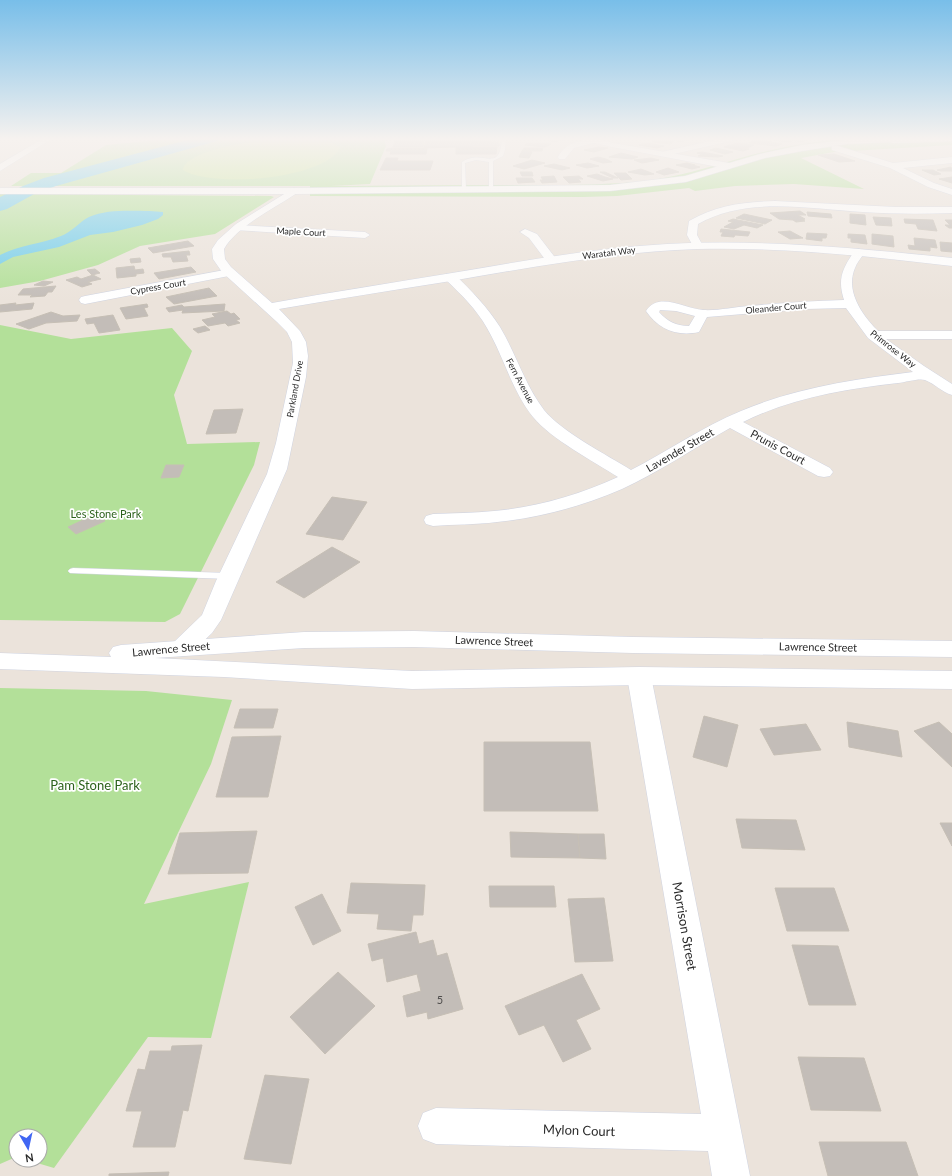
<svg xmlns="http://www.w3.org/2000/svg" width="952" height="1176" viewBox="0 0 952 1176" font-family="Lato,sans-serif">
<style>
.green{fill:#b3e099}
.pitch{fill:#c6e795}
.water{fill:#71cdea}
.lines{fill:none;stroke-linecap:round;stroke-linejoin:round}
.river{fill:#71cdea;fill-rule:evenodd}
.building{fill:#c3bdb8;stroke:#c6bfb5}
.service-casing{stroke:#d0d4e1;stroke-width:1}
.minor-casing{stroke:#d0d4e1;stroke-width:1}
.tertiary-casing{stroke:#d0d4e1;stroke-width:1}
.secondary-casing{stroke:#d0d4e1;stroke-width:1}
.service{fill:#fff;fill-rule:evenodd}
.minor{fill:#fff;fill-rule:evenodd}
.tertiary{fill:#fff;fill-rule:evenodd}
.secondary{fill:#fff;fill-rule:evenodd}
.labels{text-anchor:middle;stroke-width:3.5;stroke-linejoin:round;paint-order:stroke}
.far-street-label{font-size:9px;fill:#292929;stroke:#fff}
.street-label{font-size:11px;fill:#292929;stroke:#fff}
.park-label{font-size:11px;fill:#2d621c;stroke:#fff}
.near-number-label{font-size:11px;fill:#504e4d}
.near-park-label{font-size:13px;fill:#2d621c;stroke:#fff}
.near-street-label{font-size:13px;fill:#292929;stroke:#fff}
</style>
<rect width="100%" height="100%" fill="#ebe3db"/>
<g class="green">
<path d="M179 138H384L386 146 370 184 331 186C387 186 442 185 498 185 547 185 597 186 646 181 695 175 738 156 786 147 841 136 896 138 952 138V145L834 152 801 158 864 189 794 184 735 186 695 191 689 188 617 196 583 197 310 196V186H11L31 173H61L106 145Z"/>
<polygon points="0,194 271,196 274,197 215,234 140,246 98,265 40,281 0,288"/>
<polygon points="0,325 71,339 172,328 192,351 174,395 187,444 260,442 254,465 180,614 165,622 0,620"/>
<polygon points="0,688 146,691 232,700 211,764 144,904 249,882 211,1038 148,1037 54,1168 27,1160 40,1160 40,1136 16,1136 16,1157 0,1164"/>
</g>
<path class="pitch" d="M276 139C290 138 331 137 340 148 323 180 211 188 183 170 184 150 259 140 276 139Z"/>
<path class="water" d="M150 211 163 212V215L158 219 142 225 113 232 90 235 59 247 13 257 0 264V255C19 245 41 244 61 236 72 232 79 222 89 217 107 209 131 211 150 211Z"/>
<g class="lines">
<polygon class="river" points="195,138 220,138 217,141 56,186 36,193 7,209 0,211 0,197 23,186 44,178"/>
</g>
<g class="building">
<polygon points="394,138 427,138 427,140 393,140"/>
<polygon points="448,138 499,138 499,140 447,140"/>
<polygon points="563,138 566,139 553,142 545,139"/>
<polygon points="664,138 681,138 689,139 681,142"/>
<polygon points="774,138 792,141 787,142 768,139"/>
<polygon points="788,138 811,138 803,142 785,139"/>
<polygon points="656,139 674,141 671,144 652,142"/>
<polygon points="756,139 782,144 776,146 749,143"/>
<polygon points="395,141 424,141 423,147 393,147"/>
<polygon points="426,141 471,141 499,142 499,146 472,146 472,147 497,147 496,154 456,154 456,147 424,148"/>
<polygon points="528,143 534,144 537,143 551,144 545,147 525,145"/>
<polygon points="646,143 653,144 664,146 657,148 639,145"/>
<polygon points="737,143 745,144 754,145 747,148 731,145"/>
<polygon points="729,145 749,149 743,151 724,147"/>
<polygon points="599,147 608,148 594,152 584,150"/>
<polygon points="392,148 427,148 426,154 390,154 391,151 386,151 387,149"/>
<polygon points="524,148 543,148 542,151 522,151"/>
<polygon points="716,148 733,152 725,154 710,150"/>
<polygon points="522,151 532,152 529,158 519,157"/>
<polygon points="702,152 723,156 718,157 698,156 702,154 697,153"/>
<polygon points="621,153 638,157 632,159 609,157"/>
<polygon points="834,154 855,161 839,162 818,155"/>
<polygon points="598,157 606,159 612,162 603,163 590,159"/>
<polygon points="386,158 398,158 397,161 433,161 430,170 380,170"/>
<polygon points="651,158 659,160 642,163 634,160"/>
<polygon points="532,160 545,163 524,169 513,166"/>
<polygon points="588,163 599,166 587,168 576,165"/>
<polygon points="687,163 695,165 692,165 700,167 692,169 676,165"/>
<polygon points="554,164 570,168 562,170 544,166"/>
<polygon points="951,167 952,171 941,171 937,170"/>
<polygon points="668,168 679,172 664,175 656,172"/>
<polygon points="641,169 654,174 645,175 628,172"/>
<polygon points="922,170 933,170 941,174 934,175"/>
<polygon points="520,172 532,172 533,176 522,176"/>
<polygon points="600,172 605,172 618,178 613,178"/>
<polygon points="614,173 626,173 632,179 621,180"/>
<polygon points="597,174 605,177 613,179 603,181 587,176"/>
<polygon points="554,176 557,182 542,183 540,180 543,180 541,177"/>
<polygon points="579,176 583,179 578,179 581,182 569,183 563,177"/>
<polygon points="952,177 952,183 939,179"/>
<polygon points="516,178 532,178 535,182 518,183"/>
<polygon points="800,211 806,215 798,215 805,219 802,220 805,221 796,222 793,220 779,219 770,213"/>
<polygon points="807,212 831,214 832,218 808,216"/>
<polygon points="744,214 772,220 765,224 736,218"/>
<polygon points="850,214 865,215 866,225 850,223"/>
<polygon points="873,217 891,218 892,226 876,225"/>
<polygon points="733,219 763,225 757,228 744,225 734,229 724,227 733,222 728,221"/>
<polygon points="904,219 933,220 937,231 918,229 916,224 905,223"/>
<polygon points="945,220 952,220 952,228 949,228 945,225 950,225"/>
<polygon points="721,229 750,232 748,236 735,235 734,237 721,236 723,232 720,232"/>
<polygon points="790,231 803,238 790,239 778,232"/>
<polygon points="807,233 827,234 826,238 822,238 822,241 806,239"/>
<polygon points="848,234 865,235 867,244 851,242 851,238 848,238"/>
<polygon points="872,234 893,236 894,247 872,244"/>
<polygon points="914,238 935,240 937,248 930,247 930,251 909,249 908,245 915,246"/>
<polygon points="188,241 194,246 153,253 148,248"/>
<polygon points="940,242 952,243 952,252 941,251"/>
<polygon points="189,251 190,255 186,255 188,261 173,262 171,257 163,257 162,254"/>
<polygon points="140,258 141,262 131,263 130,259"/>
<polygon points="134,266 135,270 143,269 144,273 136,274 136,276 117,278 116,268"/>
<polygon points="191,267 196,272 159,279 154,273"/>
<polygon points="95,269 100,273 92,275 87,270"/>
<polygon points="93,275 101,279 88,282 92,284 82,287 66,280 77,277 81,279"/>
<polygon points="43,281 53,282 44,286 34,285"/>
<polygon points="56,286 52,292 48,292 45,296 30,297 32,295 18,295 23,289"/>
<polygon points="209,288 217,296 174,304 166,297"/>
<polygon points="16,303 15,305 34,303 32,309 0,312 0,305"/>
<polygon points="147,304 148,307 144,308 148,316 126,319 120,308"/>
<polygon points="225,304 224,311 182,313 183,310 169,312 166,308 182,305 184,307"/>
<polygon points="227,311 231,314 234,313 240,319 236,320 240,323 228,326 225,323 208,326 202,320 215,317 212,314"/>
<polygon points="51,312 63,316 80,315 77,321 46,323 29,329 16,324"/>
<polygon points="113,315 120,330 99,333 94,323 87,324 85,319"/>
<polygon points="205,326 210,330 198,333 193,329"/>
<polygon points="243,409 236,433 206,434 214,410"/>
<polygon points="166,465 184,465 179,477 161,478"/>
<polygon points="332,497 367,502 343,540 306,534"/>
<polygon points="96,514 105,521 76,534 68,527"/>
<polygon points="332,547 360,562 304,598 276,582"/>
<polygon points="240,709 278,709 273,728 234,728"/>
<polygon points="704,716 738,725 727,767 693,757"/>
<polygon points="847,722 898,731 902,757 849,747"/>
<polygon points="939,722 952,734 952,767 914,731"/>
<polygon points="806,724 821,750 774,755 760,729"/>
<polygon points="281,736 268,797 216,797 232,737"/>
<polygon points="484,742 590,742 598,811 484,811"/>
<polygon points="736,819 796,820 805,850 742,848"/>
<polygon points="940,823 952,823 952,846"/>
<polygon points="257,831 248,873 168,874 180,833"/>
<polygon points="510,832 578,834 580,858 511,857"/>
<polygon points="578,834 604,834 606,859 580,858"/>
<polygon points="351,883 425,885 423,915 413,915 411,931 377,929 379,914 347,913"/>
<polygon points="489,886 554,886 556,907 490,907"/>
<polygon points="775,888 834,888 849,931 787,931"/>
<polygon points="322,894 341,931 313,945 295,907"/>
<polygon points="604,898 613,961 575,962 568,899"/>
<polygon points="416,932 419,944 433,940 437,956 447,953 463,1009 428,1019 427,1012 407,1017 403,996 421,991 417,974 387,982 383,958 372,961 368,944"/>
<polygon points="792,945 838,946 856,1005 809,1005"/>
<polygon points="338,972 375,1006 325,1054 290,1017"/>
<polygon points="582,974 600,1009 576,1020 591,1049 563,1062 544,1025 519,1035 505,1006"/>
<polygon points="202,1045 188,1111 183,1110 175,1147 133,1147 142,1111 126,1111 138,1069 145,1070 150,1051 171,1051 172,1046"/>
<polygon points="798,1057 864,1058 881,1111 811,1110"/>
<polygon points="265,1075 309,1079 291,1164 244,1159"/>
<polygon points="819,1142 906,1142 918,1176 828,1176"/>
<polygon points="169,1172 168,1176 109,1176 109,1174"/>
</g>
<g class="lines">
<g class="service-casing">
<g id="service">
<path d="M502 138H506L505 150 503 156 493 161V190L489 189V162L476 160 465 163 466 190 462 191V162C482 148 500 175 502 138Z"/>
<polygon points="73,568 229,573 234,576 229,579 70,573 68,571 70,569"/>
</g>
</g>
<g class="minor-casing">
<g id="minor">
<polygon points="44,138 53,138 0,171 0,164"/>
<path d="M594 138H597V142L574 148 565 159H559L558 157C566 142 579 141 594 138Z"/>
<polygon points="723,138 736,138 735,140 665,156 661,154 662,152"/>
<polygon points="832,146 838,146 893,163 952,157 952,163 903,168 934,183 952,189 952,195 928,187 890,168 832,150"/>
<path d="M775 201 896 207H952V213C922 214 893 214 863 212 809 209 747 196 698 224L697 235 703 246 702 248H694L687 235 689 221C717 205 743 202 775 201Z"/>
<polygon points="238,225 365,232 370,235 365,238 234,230 233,228 234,226"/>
<polygon points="525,229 537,234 557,260 555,262 547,262 529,238 520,232"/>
<path d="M859 249 865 252C862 257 857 262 855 268 845 291 862 315 878 331H952V339H886L924 366 952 384V395C942 392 935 384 925 380 919 378 906 382 898 383 845 389 791 398 743 422L830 468 833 472 830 476 824 477 818 476 730 428C694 448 659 472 622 489 583 506 539 518 497 522 475 525 454 524 433 526L426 524 424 520 426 516 433 514C453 513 474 513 494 511 537 507 579 495 618 477 593 461 551 439 533 417 512 391 504 357 487 328 477 310 461 294 446 280L444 277 446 274H454C471 290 488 308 500 327 516 354 525 385 544 410 562 432 607 455 631 470 668 451 702 427 741 411 795 388 855 379 913 372L868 338 846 308 805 309 707 317 699 332C677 337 658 329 646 311 659 291 685 309 703 310 717 311 734 307 749 306 780 303 812 301 844 300 837 278 843 268 855 250ZM660 310 676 311 695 316 689 326C676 326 667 321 659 312Z"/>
<polygon points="230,269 234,271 236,273 234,275 85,304 81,303 79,300 81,297 85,296"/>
<polygon points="639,668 647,670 651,676 750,1176 712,1176 708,1151 436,1144 423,1139 418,1126 423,1113 436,1108 701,1114 627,676 631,670"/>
</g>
</g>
<g class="tertiary-casing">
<g id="tertiary">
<polygon points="582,138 594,138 613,143 729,163 733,166 729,169 612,147 583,140"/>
<path d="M294 188 297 189 299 191 297 193C275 208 237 226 224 249L225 259 231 267 272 303C332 292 392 283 452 273 523 261 595 248 667 244 762 239 857 248 952 258V266C867 256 783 247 697 249 614 252 532 267 451 281 394 290 336 299 279 309L300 331 306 342 308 356 306 377 287 469 221 620 212 633 190 654 182 656 174 654 170 648 174 642 202 615 216 581 267 474 276 443 293 363 292 342 287 332 277 322 222 272 213 259 212 249 218 240 236 224Z"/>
</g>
</g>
<g class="secondary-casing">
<g id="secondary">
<polygon points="876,138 952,138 952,141 893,143 889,142 846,144 802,151 765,158 686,182 610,191 294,194 0,194 0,188 294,188 610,185 685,176 760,154 802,145 846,140"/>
<polygon points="414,631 633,637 952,641 952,657 633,653 414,647 304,648 155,658 412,671 639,667 952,671 952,689 639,685 412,689 224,677 0,669 0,653 111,657 109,653 113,647 121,645 304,632"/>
</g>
</g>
<use href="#service" class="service"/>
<use href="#minor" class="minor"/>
<use href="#tertiary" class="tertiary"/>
<use href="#secondary" class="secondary"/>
</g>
<linearGradient id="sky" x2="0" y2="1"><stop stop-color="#78bee9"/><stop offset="0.46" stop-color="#f6f2ef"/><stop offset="1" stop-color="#f6f2ef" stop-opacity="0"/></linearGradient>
<rect width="952" height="302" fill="url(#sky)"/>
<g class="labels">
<g class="far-street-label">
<text transform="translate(301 232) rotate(3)" y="3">Maple Court</text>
<text transform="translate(609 253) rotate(-7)" y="3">Waratah Way</text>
<text transform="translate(158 287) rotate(-10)" y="3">Cypress Court</text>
<text transform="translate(776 308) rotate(-5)" y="3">Oleander Court</text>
<text transform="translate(893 349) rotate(38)" y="3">Primrose Way</text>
<text transform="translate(520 381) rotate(62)" y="3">Fern Avenue</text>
<text transform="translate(295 389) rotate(-80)" y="3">Parkland Drive</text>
</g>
<g class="street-label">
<text transform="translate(778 447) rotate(28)" y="4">Prunis Court</text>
<text transform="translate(680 450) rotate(-30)" y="4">Lavender Street</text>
<text transform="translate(494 641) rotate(2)" y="4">Lawrence Street</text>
<text transform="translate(818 647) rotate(1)" y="4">Lawrence Street</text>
<text transform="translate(171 649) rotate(-5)" y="4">Lawrence Street</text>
</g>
<g class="park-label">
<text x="106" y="518">Les Stone Park</text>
</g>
<g class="near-number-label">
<text x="440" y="1004">5</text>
</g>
<g class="near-park-label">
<text x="95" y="790">Pam Stone Park</text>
</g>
<g class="near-street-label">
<text transform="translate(685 926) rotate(80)" y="5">Morrison Street</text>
<text transform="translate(579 1130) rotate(2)" y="5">Mylon Court</text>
</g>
</g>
<g transform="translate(28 1148) rotate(171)"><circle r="19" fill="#ffffff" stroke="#a9a9a9"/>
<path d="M0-3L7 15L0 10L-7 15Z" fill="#4066f3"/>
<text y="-6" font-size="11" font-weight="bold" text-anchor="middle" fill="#292929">N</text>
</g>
</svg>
